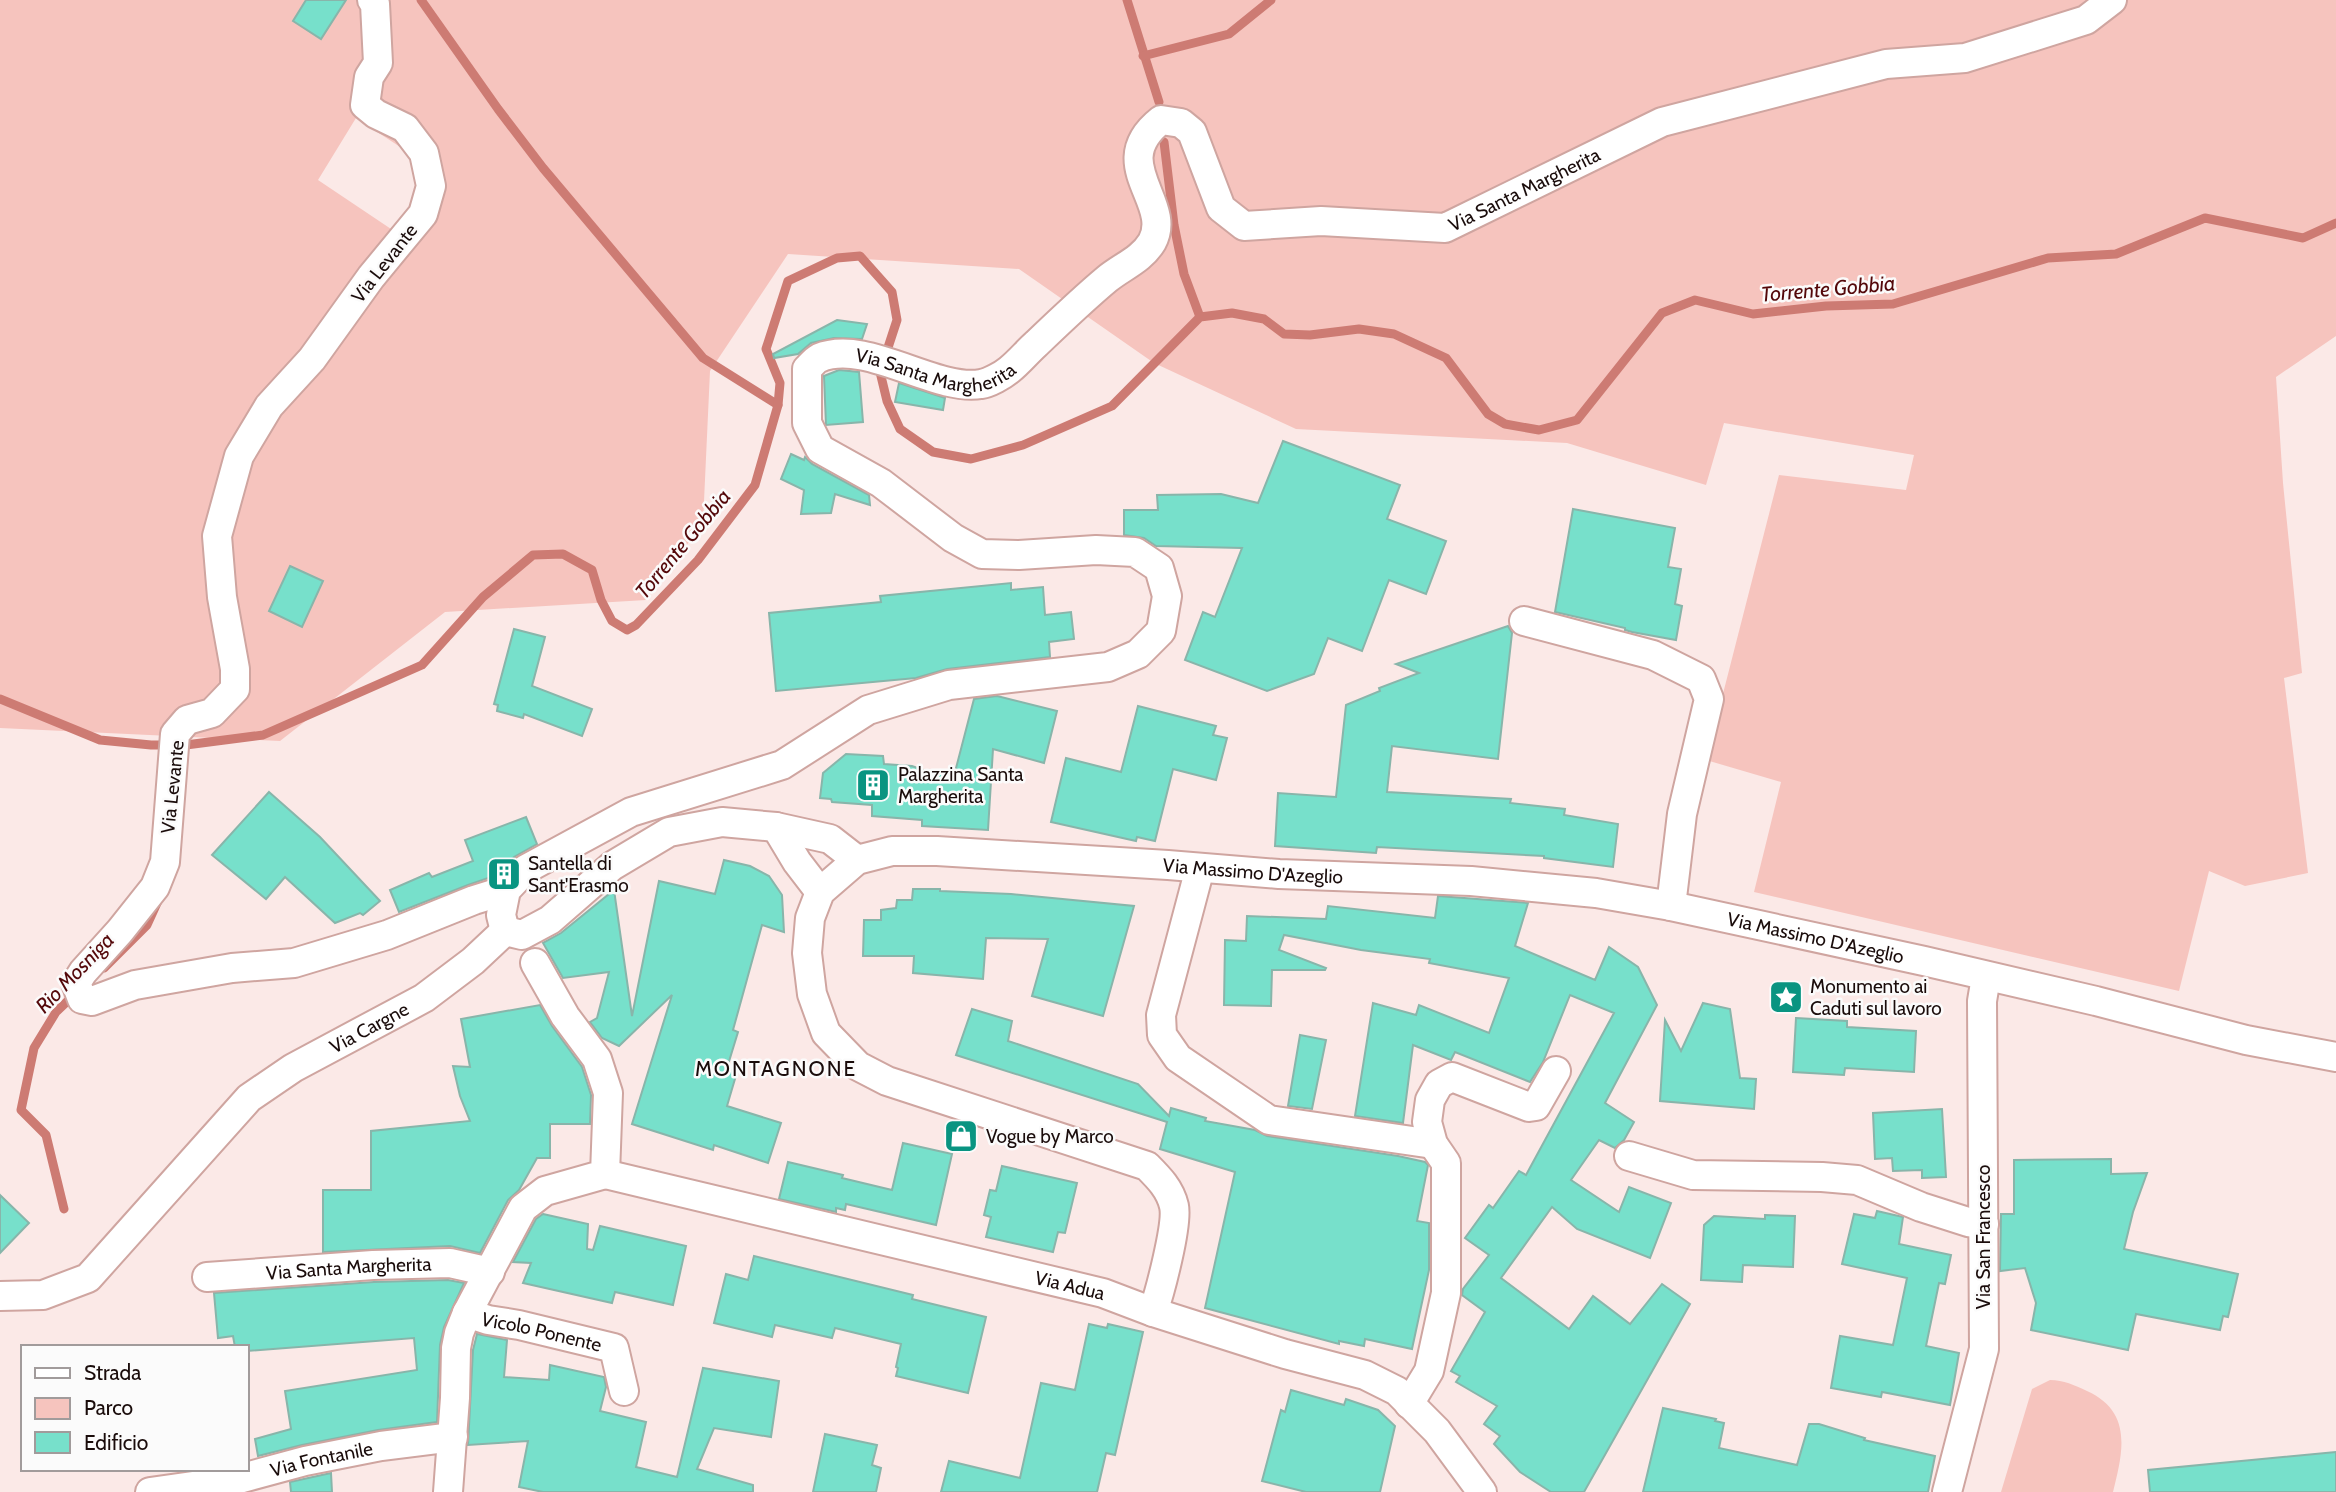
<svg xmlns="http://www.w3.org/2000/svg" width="2336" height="1492" viewBox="0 0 2336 1492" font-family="Cabin,sans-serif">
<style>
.green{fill:#f6c4be;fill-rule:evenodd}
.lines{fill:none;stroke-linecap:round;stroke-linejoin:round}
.stream{stroke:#cd7b73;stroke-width:9}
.building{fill:#77e0cb;stroke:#88b5aa;stroke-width:2}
.minor-casing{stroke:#cfa5a0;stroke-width:32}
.minor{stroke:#fff;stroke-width:28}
.labels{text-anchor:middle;stroke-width:5;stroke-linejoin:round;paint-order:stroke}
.street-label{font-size:19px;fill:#1a0c0b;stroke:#fbfbfb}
.poi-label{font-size:19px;fill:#1a0c0b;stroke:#fbfbfb;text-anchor:start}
.water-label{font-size:21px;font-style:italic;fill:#54080a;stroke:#fbfbfb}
.neighbourhood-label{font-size:21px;letter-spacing:2px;fill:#1a0c0b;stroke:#fbfbfb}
</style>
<rect width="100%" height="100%" fill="#fbe9e7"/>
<g class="green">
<path d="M0 0H2336V336L2276 377 2283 483 2302 673 2284 678 2308 873 2245 886 2209 871 2179 991 1754 892 1781 782 1706 760 1779 475 1906 490 1914 455 1724 423 1706 485 1567 443 1296 429 1154 363 1019 269 788 254 710 371 703 523 646 600 445 612 280 741 0 728ZM356 118 420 160V205L397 233 318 180Z"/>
<path d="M2050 1380C2064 1380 2074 1385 2087 1391 2133 1412 2123 1452 2113 1492H2001L2032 1389Z"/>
</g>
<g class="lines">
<g class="stream">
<polyline points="421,0 498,109 543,168 703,358 778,405"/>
<polyline points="1127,0 1159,102"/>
<polyline points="1143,56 1229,34 1271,0"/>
<polyline points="1164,142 1174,225 1184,274 1200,317"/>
<polyline points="0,699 100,740 151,745 186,745 263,735 422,665 483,597 533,555 563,554 592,570 601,600 612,621 627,630 636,625 698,560 755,485 778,405 780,383 766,349 788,281 837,258 860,256 892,292 897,320 880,372 887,401 900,429 933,452 971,459 1023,445 1112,406 1200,317 1232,313 1264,319 1284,334 1310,335 1359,329 1394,334 1446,358 1488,414 1505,424 1539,430 1577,420 1662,313 1695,300 1753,314 1826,306 1893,304 2048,258 2116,254 2205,218 2303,238 2336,223"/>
<polyline points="104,968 147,925 158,901"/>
<polyline points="64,1209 46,1135 21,1110 34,1048 56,1012 75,994"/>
</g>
</g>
<g class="building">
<polygon points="306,0 346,0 321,39 293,21"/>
<polygon points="837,320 867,324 862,339 834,338 811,343 798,354 774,358 773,354"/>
<polygon points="839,370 859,372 863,422 826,425 824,376"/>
<polygon points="899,383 945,398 943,410 895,402"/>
<polygon points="1283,441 1400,485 1387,519 1446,541 1426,594 1389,580 1362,651 1328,638 1314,674 1267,691 1185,660 1203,612 1215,617 1242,548 1156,546 1144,538 1124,535 1124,510 1158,510 1157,495 1221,494 1258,503"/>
<polygon points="791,454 804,460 805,457 812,464 869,495 870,505 835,494 831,513 801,514 804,490 781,479"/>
<polygon points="1573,509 1675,528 1668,567 1681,569 1675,604 1682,606 1676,640 1632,632 1625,630 1625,628 1555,612"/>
<polygon points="290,566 323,581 302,627 269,611"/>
<polygon points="1011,583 1011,590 1043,587 1045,615 1071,612 1074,639 1049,642 1050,657 947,669 916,678 776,691 769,613 881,602 880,596"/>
<polygon points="1508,626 1512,633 1498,759 1392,746 1387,792 1511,799 1510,803 1565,809 1564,815 1618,824 1613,867 1544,858 1544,856 1377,847 1376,853 1275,846 1278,793 1336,797 1346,705 1380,691 1379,688 1419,673 1396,664"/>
<polygon points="514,629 545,637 532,686 592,709 582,736 524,714 523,718 497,711 498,705 494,704"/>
<polygon points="997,696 1057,711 1044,763 993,749 988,830 922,826 922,820 872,816 872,805 832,802 831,799 820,798 823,773 846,754 883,756 884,764 912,766 926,771 955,772 974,699"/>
<polygon points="1138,706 1216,726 1213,735 1227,738 1216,780 1173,769 1155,841 1137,837 1136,841 1051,822 1066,758 1121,772"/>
<polygon points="269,792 320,837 380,901 363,915 360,913 335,923 285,877 266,899 212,855"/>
<polygon points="526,817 537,844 514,857 497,875 468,885 399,912 390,890 429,873 432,877 473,861 465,840"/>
<polygon points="724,860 750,866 769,876 782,895 784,932 762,925 733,1030 738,1032 727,1068 737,1072 727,1106 781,1123 768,1163 714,1145 713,1150 632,1124 672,995 619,1046 602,1038 590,1022 597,1018 609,972 563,978 543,943 561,933 614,890 632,1016 659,881 715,894"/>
<polygon points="913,889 940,889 940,891 1011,894 1134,906 1103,1016 1032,996 1048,939 986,938 983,979 913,973 914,956 863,956 864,920 881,920 881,910 896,908 897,900 912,900"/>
<polygon points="1438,896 1528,903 1515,946 1595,980 1609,947 1638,967 1657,1005 1605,1103 1634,1122 1624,1140 1615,1148 1599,1140 1571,1180 1619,1212 1629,1187 1671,1203 1650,1258 1577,1229 1552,1207 1501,1278 1569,1329 1593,1296 1630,1324 1662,1284 1690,1304 1584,1492 1551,1492 1520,1472 1494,1444 1500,1436 1484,1424 1497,1406 1456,1382 1460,1376 1451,1371 1485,1312 1462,1295 1463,1289 1489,1255 1465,1238 1489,1205 1493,1208 1519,1171 1526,1175 1614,1013 1570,995 1543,1062 1530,1082 1455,1052 1451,1060 1413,1045 1403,1123 1355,1116 1373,1003 1416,1015 1419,1005 1489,1033 1509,978 1429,963 1430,959 1361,950 1284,935 1279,950 1326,968 1325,970 1272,970 1271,1006 1224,1005 1225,940 1246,941 1247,916 1326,919 1328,906 1435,918"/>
<polygon points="1703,1003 1730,1009 1740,1078 1756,1079 1754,1109 1660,1101 1665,1020 1681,1051"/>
<polygon points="540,1005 552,1026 582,1067 591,1095 590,1124 550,1124 550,1158 537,1158 519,1190 508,1200 480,1253 450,1246 323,1252 323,1190 371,1190 371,1131 470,1121 460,1096 453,1066 470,1067 461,1019"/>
<polygon points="972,1009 1012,1021 1008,1041 1138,1084 1169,1116 1171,1108 1206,1118 1205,1121 1255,1130 1267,1136 1398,1156 1425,1162 1428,1165 1417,1221 1429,1223 1429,1270 1412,1349 1365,1339 1364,1346 1339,1341 1339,1344 1205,1308 1235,1172 1160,1149 1167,1122 956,1055"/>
<polygon points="1796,1018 1847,1021 1847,1027 1916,1031 1914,1072 1845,1068 1844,1075 1793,1072"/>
<polygon points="1300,1035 1326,1040 1312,1109 1288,1106"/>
<polygon points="1942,1109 1946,1177 1922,1178 1922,1170 1893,1171 1892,1158 1875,1159 1873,1113"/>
<polygon points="903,1143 952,1154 936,1225 846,1204 845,1210 836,1208 836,1212 779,1199 788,1162 843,1175 842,1178 892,1190"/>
<polygon points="2111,1159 2111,1174 2147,1173 2133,1212 2124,1249 2238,1274 2228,1317 2223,1316 2220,1330 2136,1314 2128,1350 2031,1330 2036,1303 2025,1268 2000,1271 2001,1214 2014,1214 2014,1160"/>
<polygon points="1002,1166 1077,1183 1065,1233 1058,1232 1053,1252 986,1237 991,1217 984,1215 990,1190 996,1191"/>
<polygon points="0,1195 29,1223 0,1253"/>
<polygon points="1877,1211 1903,1217 1899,1244 1951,1255 1945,1284 1939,1283 1926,1346 1959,1353 1950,1405 1882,1392 1881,1397 1831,1388 1840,1336 1893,1345 1907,1278 1842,1264 1854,1214 1875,1218"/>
<polygon points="543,1214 588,1224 587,1249 593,1250 600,1226 686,1246 673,1305 615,1292 612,1303 523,1283 531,1263 513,1262 536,1219"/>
<polygon points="1765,1215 1795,1216 1793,1267 1743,1265 1742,1282 1701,1280 1704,1225 1714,1216 1765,1219"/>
<polygon points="754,1256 913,1295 912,1299 986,1317 968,1393 896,1376 898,1368 896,1367 901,1344 835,1328 832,1338 775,1325 772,1337 714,1323 726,1274 748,1280"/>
<polygon points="448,1280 464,1283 444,1327 440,1345 437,1422 378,1430 302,1445 258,1456 255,1439 291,1429 285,1391 417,1370 414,1338 247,1351 247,1347 235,1347 233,1336 218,1338 214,1293 374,1282"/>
<polygon points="1089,1324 1107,1328 1108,1324 1143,1332 1115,1455 1106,1453 1097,1492 941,1492 949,1461 1020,1478 1041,1383 1075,1390"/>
<polygon points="477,1334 507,1340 504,1377 549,1380 550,1365 604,1377 606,1387 600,1411 646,1422 636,1467 677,1477 703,1368 779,1381 771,1437 714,1428 697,1469 753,1485 753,1492 543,1492 519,1487 528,1441 468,1445 473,1350"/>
<polygon points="1291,1390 1344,1405 1346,1399 1378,1410 1395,1426 1380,1492 1306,1492 1262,1481 1281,1410 1285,1412"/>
<polygon points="1663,1408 1716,1419 1715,1421 1724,1423 1719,1448 1797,1465 1809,1424 1819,1424 1865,1438 1864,1440 1935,1456 1928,1492 1643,1492"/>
<polygon points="825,1434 877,1445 872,1465 881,1468 876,1492 813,1492"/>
<polygon points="2336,1452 2336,1492 2150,1492 2148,1470"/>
<polygon points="331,1473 332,1492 291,1492 290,1482"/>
</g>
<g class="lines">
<g class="minor-casing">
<g id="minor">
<polyline points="372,0 375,4 378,63 369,77 365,105 376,114 405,128 424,153 431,186 423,214 371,277 312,359 269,406 239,456 217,536 222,597 235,669 235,689 212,713 187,720 175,734 165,862 155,887 120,931 83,972 76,983 82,999 92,1001 135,985 232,968 294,963 387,935 474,900 506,890"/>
<polyline points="1524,621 1653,655 1701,679 1709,699 1682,814 1671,906"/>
<polyline points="776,827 797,862 820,892"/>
<polyline points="1200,868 1161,1015 1162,1035 1178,1058 1269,1120 1433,1144"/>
<path id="s1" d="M505 931 501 915 506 890 526 869 631 812 782 765 868 710 949 685 1108 667 1138 654 1161 631 1167 596 1159 568 1135 552 1096 550 1019 555 982 554 953 538 881 483 820 449 807 423V369C811 365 815 360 819 358 866 338 935 392 981 384 989 383 1003 375 1009 370 1019 362 1027 352 1036 344 1059 322 1083 299 1107 279 1123 266 1141 260 1152 242 1174 202 1105 164 1161 120L1181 123 1192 132 1221 208 1244 226 1321 221 1445 228 1662 122 1886 64 1965 58 2086 20 2112 0"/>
<polyline points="505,931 522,935 550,920 612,866 669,832 722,822 776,827 830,839 857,860"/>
<polyline points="1629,1156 1693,1175 1822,1177 1857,1180 1921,1207 1968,1222 1984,1224"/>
<path id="s2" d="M605 1174 1103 1293 1153 1312 1285 1354 1365 1375 1397 1391 1437 1431 1482 1492"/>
<path id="s3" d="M207 1277 373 1265 450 1263 490 1272"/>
<path id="s4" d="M0 1296 43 1295 88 1278 249 1098 293 1068 424 998 473 961 505 931"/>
<path id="s5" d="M1153 1312C1160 1292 1178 1224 1174 1206 1170 1189 1159 1178 1147 1166L887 1081 858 1066 826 1033 812 994 807 953 810 918 820 892 857 860 892 851H937L1168 865 1279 874 1471 881 1596 893 1671 906 1924 961 2096 1001 2246 1040 2336 1057"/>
<path id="s6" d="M467 1313 488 1320 519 1325 614 1348 624 1391"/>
<polyline points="1409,1404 1429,1371 1446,1293 1446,1163 1433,1144 1427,1122 1430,1100 1439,1084 1452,1077 1529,1107 1536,1106 1556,1071"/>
<path id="s7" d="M150 1492 235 1480 305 1461 381 1446 453 1437"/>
<polyline points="448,1492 455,1398 456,1348 459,1333 467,1313 523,1208 545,1191 605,1174 608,1093 597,1059 565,1016 535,963"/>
<polyline points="1947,1492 1984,1349 1982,1001 1986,977"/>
</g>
</g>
<use href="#minor" class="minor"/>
</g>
<defs>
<g id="building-square" transform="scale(1.75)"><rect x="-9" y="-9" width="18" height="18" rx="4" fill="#099481" stroke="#fbfbfb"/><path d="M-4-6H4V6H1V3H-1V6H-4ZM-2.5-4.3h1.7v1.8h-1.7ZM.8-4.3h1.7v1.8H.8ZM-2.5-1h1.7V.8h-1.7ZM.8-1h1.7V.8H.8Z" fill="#fff"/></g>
<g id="sight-square" transform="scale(1.75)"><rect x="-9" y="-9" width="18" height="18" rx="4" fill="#099481" stroke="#fbfbfb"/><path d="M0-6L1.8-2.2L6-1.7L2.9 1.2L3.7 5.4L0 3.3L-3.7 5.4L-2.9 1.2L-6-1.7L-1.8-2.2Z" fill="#fff"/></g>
<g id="shop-square" transform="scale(1.75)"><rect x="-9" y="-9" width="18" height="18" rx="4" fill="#099481" stroke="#fbfbfb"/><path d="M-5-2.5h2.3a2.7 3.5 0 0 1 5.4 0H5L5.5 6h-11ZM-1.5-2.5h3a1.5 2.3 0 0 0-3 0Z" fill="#fff"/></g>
</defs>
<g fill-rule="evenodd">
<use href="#building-square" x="873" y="785"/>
<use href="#building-square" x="504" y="874"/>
<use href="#sight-square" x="1786" y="997"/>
<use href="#shop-square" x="961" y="1136"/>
</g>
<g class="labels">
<g class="street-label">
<text dy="7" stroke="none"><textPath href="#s1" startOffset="2259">Via Santa Margherita</textPath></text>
<text transform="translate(384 263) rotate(-52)" y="7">Via Levante</text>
<text dy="7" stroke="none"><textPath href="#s1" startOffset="1421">Via Santa Margherita</textPath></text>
<text transform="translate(172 787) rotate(-84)" y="7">Via Levante</text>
<text dy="7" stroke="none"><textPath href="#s5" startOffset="1102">Via Massimo D'Azeglio</textPath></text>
<text dy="7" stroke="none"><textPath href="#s5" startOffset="1670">Via Massimo D'Azeglio</textPath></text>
<text dy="7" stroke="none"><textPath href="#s4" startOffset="472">Via Cargne</textPath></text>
<text transform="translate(1983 1237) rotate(-90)" y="7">Via San Francesco</text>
<text dy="7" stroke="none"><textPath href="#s3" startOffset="142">Via Santa Margherita</textPath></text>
<text dy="7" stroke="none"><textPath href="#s2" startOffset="478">Via Adua</textPath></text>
<text dy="7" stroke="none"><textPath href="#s6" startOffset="77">Vicolo Ponente</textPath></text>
<text dy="7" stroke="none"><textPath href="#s7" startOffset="175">Via Fontanile</textPath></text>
</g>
<g class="poi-label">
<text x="898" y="781">Palazzina Santa<tspan x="898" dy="22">Margherita</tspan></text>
<text x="528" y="870">Santella di<tspan x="528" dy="22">Sant'Erasmo</tspan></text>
<text x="1810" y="993">Monumento ai<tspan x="1810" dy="22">Caduti sul lavoro</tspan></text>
<text x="986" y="1143">Vogue by Marco</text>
</g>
<g class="water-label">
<text transform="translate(1828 289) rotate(-5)" y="7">Torrente Gobbia</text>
<text transform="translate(683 544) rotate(-50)" y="7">Torrente Gobbia</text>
<text transform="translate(75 973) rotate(-46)" y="7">Rio Mosniga</text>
</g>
<g class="neighbourhood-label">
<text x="776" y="1076">MONTAGNONE</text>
</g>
</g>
<rect x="21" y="1345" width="228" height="126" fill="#fbfbfb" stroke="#a19b9b" stroke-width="2"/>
<rect x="35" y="1368" width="35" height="10" fill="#ffffff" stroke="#a19b9b" stroke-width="2"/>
<text x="84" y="1380" font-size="21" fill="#1a0c0b">Strada</text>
<rect x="35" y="1398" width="35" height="21" fill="#f6c4be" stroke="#a19b9b" stroke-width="2"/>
<text x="84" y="1415" font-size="21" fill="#1a0c0b">Parco</text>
<rect x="35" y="1432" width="35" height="21" fill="#77e0cb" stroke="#a19b9b" stroke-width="2"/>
<text x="84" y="1450" font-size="21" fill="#1a0c0b">Edificio</text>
</svg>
